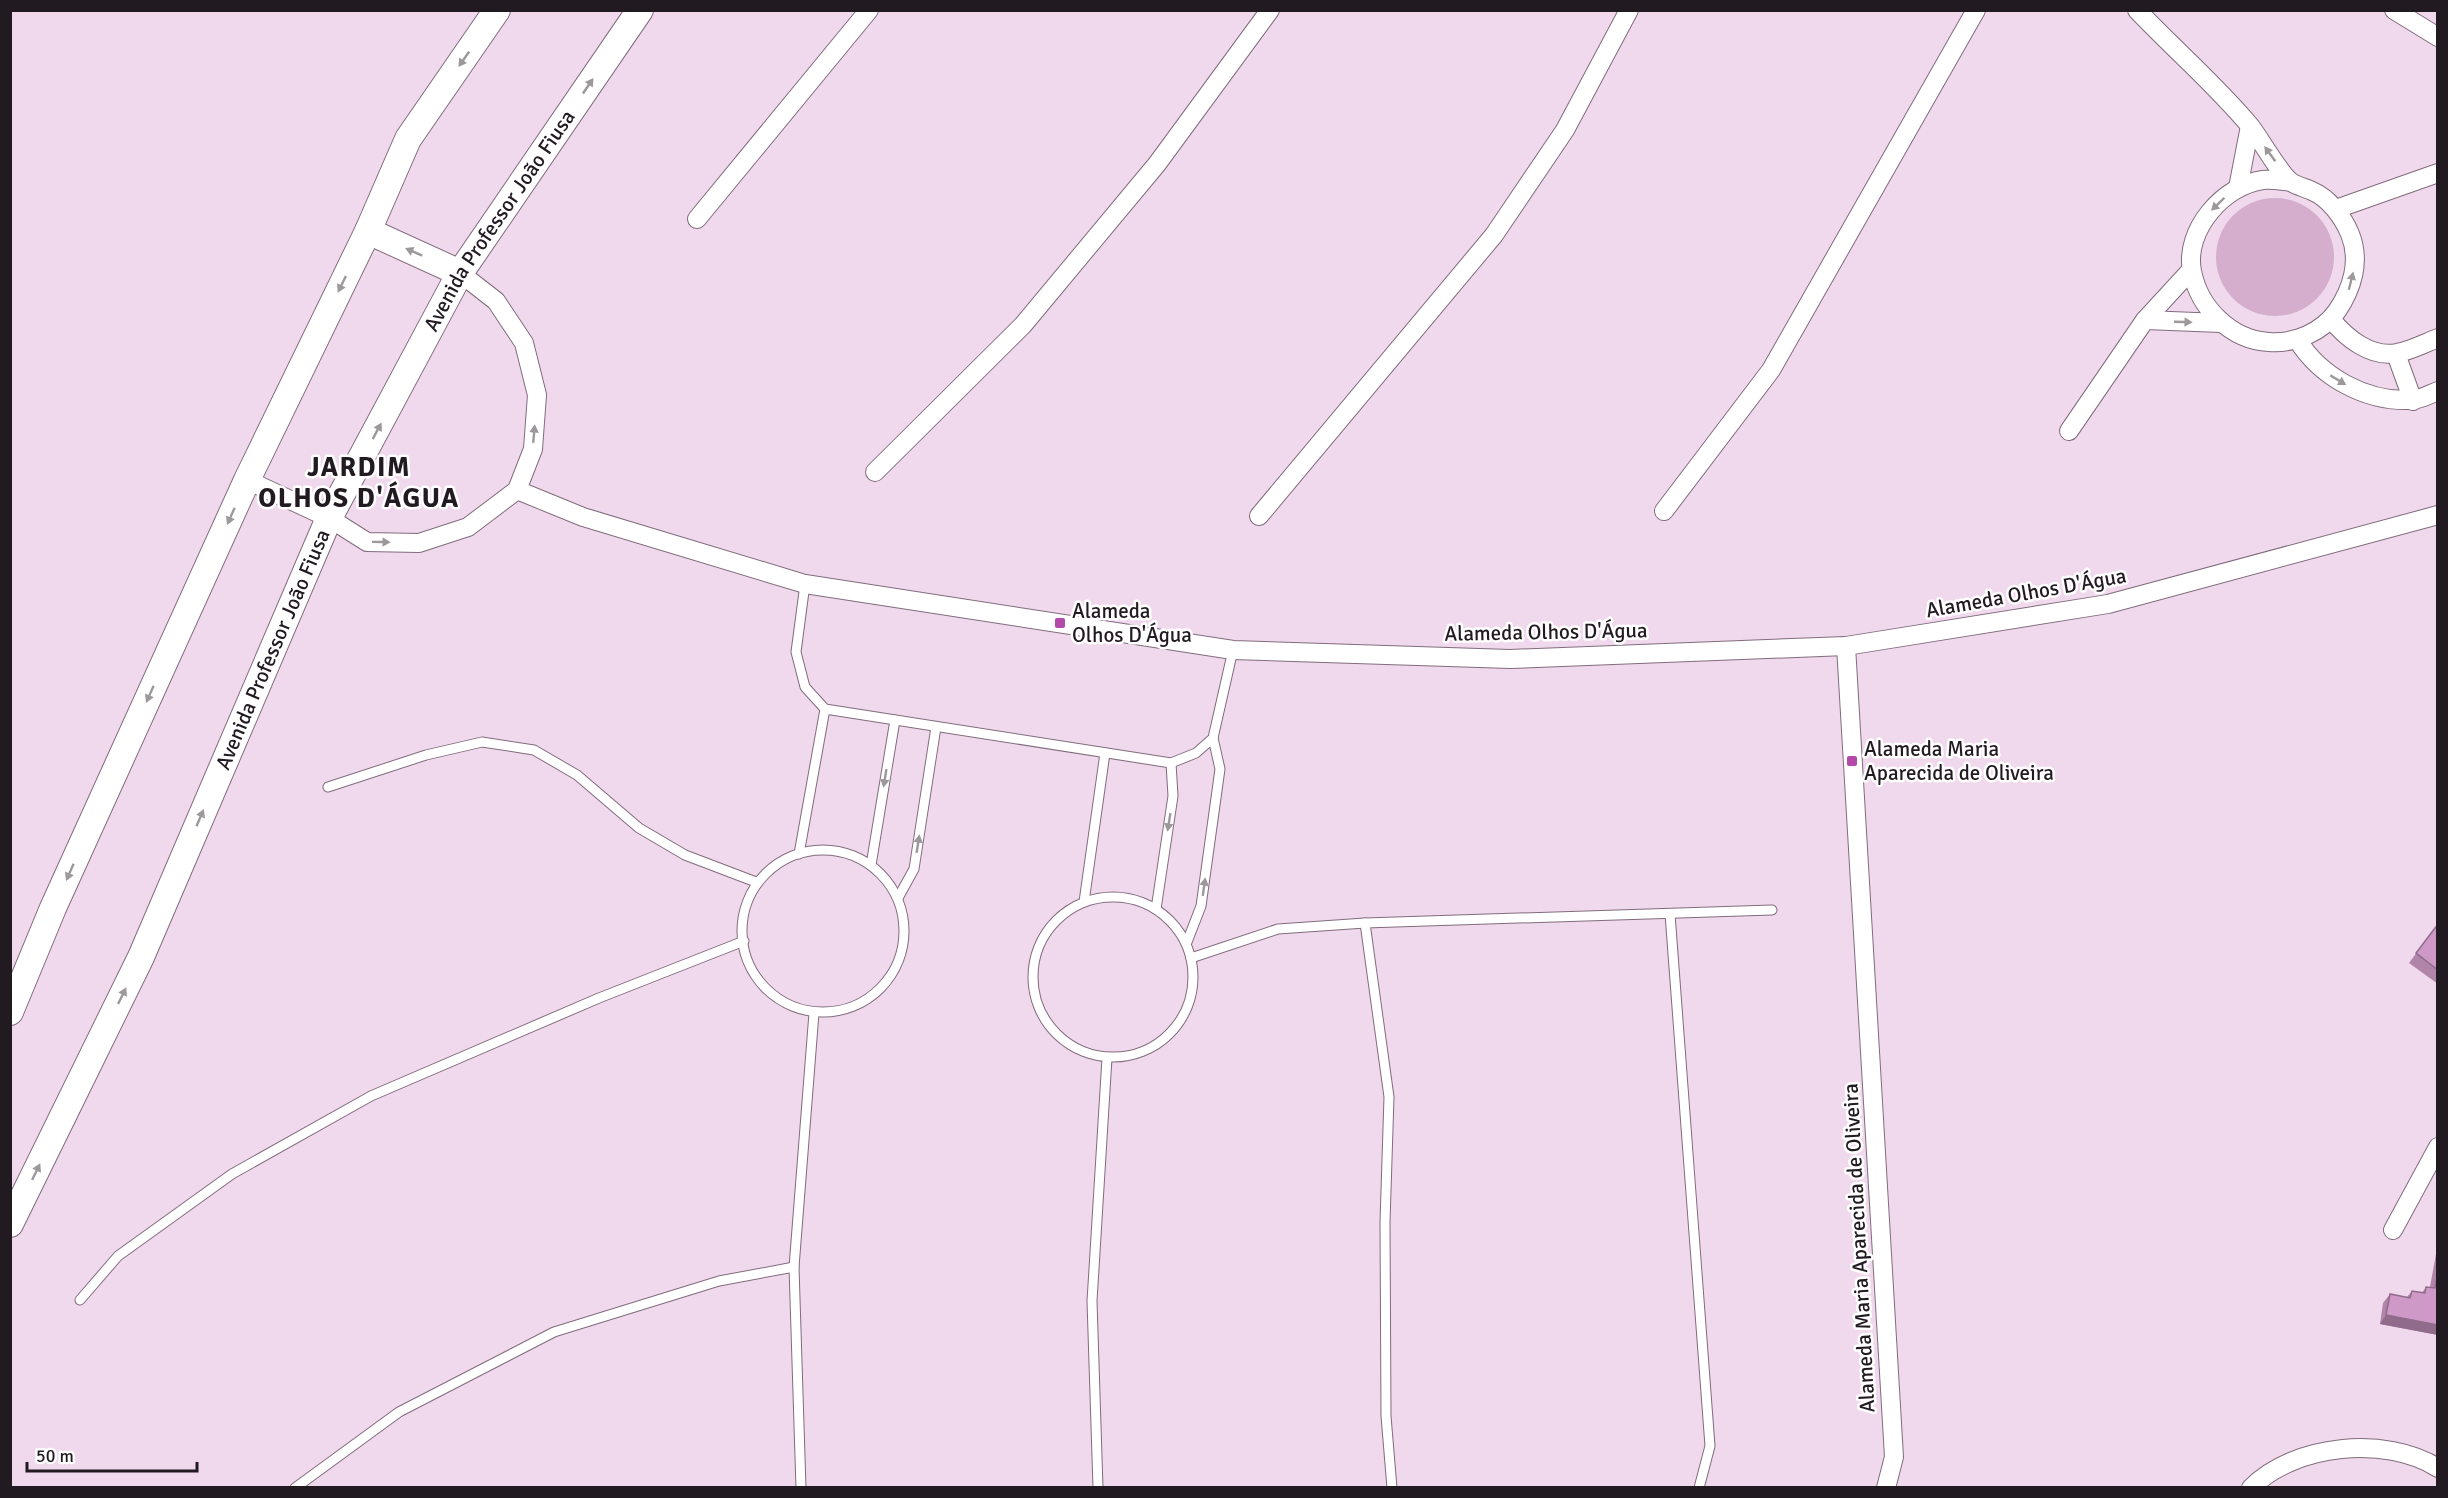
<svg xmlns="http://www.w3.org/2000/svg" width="2448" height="1498" viewBox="0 0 2448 1498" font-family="Signika,sans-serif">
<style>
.green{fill:#d5aece}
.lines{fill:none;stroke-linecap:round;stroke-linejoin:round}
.lane-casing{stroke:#816c7d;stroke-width:11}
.street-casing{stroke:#816c7d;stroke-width:20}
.secondary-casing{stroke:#816c7d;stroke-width:28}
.lane{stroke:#fff;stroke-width:9}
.street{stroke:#fff;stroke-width:18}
.secondary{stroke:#fff;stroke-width:26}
.wall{fill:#b184aa}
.shaded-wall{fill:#906b8b}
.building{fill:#ce99c6;stroke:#906b8b;stroke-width:1.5}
.oneway{fill:#9c989b}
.poi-dot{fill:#b549aa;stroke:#fff;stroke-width:2}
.labels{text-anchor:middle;stroke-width:5;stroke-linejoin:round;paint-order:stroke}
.street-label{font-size:21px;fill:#221a21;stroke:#fff}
.poi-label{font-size:21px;fill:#221a21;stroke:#fff;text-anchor:start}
.district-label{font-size:27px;font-weight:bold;letter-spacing:1.5px;fill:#221a21;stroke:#fff}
</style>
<rect width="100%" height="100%" fill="#f0d9ec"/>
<circle class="green" cx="2275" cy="257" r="59"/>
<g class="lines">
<g class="lane-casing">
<g id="lane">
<polyline points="805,584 796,652 805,687 825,709 1171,763 1196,753 1213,738 1233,650"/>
<polyline points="328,787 426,755 482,742 534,750 577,775 639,828 685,855 756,882"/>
<circle cx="823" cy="931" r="81"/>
<polyline points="799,854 825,709"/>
<polyline points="871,865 895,720"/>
<circle cx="1113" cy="977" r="80"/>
<polyline points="898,898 914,869 936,727"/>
<polyline points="1084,902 1105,753"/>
<polyline points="1156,909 1173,796 1171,763"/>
<polyline points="1670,914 1710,1446 1699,1488"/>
<polyline points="1365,923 1389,1097 1385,1222 1386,1416 1392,1488"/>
<polyline points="1187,942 1201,906 1220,769 1213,738"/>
<polyline points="1191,958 1278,929 1365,923 1772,910"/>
<polyline points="80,1300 118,1256 232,1174 371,1096 599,998 744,941"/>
<polyline points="295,1488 399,1412 554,1332 719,1281 794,1267"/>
<polyline points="801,1488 794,1267 814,1013"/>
<polyline points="1098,1488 1092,1301 1107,1058"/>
</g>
</g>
<g class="street-casing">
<g id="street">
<path d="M2137 10C2173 48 2218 87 2251 127 2261 140 2280 174 2291 182 2297 186 2306 188 2312 191 2329 198 2343 217 2350 234 2361 261 2352 289 2337 311 2322 332 2295 344 2269 342 2231 340 2199 308 2192 271 2184 230 2224 185 2263 180 2272 179 2282 181 2291 182"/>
<polyline points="2394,10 2438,37"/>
<polyline points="2238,188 2250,126"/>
<polyline points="2336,209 2438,173"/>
<polyline points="697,219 869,10"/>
<path d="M2331 319C2346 338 2371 358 2397 353 2410 351 2425 343 2438 338"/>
<polyline points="2145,320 2221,323"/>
<path d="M2297 339C2320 377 2366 402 2411 400 2420 400 2430 394 2438 391"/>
<polyline points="2396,354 2413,401"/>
<polyline points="2069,431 2145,320 2191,270"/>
<polyline points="875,472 1023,325 1157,164 1270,10"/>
<polyline points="247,480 329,518 367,542 419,543 468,527 517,490 533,449 537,395 524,343 496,301 460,273"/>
<polyline points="517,490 583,517 805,584 1233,650 1510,659 1846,646 2108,604 2438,515"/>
<polyline points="1664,511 1771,370 1976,10"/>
<polyline points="1259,516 1494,235 1565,130 1629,10"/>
<polyline points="1846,646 1894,1457 1886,1488"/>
<polyline points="2393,1230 2438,1147"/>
<path d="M2251 1488C2294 1444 2386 1435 2438 1468"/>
</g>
</g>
<g class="secondary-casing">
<g id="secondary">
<polyline points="368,231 460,273"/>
<polyline points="10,1012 53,908 247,480 368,231 408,139 497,10"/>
<path id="s1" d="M10 1224 141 957 329 518 460 273 640 10"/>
</g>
</g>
<use href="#lane" class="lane"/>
<use href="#street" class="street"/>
<use href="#secondary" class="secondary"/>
</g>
<g class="wall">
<polygon points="2438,924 2438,984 2409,963"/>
<polygon points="2438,1252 2438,1335 2380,1324 2383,1303 2390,1294 2407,1297 2412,1291 2422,1293 2426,1287 2430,1287 2436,1254"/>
</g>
<polygon class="shaded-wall" points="2386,1315 2438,1325 2438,1335 2380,1324"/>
<g class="building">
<polygon points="2438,924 2438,970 2416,953"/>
<polygon points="2438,1272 2438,1325 2386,1315 2390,1294 2410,1298 2412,1291 2425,1293 2426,1287 2435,1288"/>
</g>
<defs><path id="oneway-solid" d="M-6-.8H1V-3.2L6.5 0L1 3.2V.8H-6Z" transform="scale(1.5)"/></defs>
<g class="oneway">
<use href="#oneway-solid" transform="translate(464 59) rotate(125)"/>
<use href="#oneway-solid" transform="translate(588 86) rotate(-56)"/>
<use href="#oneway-solid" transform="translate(2270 154) rotate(-126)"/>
<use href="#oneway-solid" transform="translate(2218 204) rotate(136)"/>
<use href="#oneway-solid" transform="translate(414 252) rotate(-156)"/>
<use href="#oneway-solid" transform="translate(2351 281) rotate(-76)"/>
<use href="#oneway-solid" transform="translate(342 284) rotate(116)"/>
<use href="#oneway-solid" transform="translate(2183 322) rotate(2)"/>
<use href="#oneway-solid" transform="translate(2338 380) rotate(31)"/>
<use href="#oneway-solid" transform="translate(377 431) rotate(-62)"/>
<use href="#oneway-solid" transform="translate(534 434) rotate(-85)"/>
<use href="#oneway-solid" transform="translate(231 516) rotate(114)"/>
<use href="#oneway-solid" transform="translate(381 542) rotate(1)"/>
<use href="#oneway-solid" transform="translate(150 694) rotate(114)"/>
<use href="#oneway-solid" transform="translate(885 778) rotate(99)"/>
<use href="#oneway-solid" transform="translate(200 818) rotate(-67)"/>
<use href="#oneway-solid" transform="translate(1169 822) rotate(99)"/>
<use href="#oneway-solid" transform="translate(918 844) rotate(-81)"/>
<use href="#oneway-solid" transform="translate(70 872) rotate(114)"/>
<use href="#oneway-solid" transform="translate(1204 887) rotate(-82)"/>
<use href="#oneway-solid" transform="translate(122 996) rotate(-64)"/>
<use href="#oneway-solid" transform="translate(36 1172) rotate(-64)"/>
</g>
<g class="poi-dot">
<rect x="1054" y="617" width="12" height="12" rx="3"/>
<rect x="1846" y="755" width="12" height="12" rx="3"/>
</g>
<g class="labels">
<g class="street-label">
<text dy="7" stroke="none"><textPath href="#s1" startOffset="1118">Avenida Professor João Fiusa</textPath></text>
<text transform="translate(2026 593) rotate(-10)" y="7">Alameda Olhos D'Água</text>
<text transform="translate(1546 632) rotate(-1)" y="7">Alameda Olhos D'Água</text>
<text dy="7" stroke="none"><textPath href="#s1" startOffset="632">Avenida Professor João Fiusa</textPath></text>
<text transform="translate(1859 1248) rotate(-93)" y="7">Alameda Maria Aparecida de Oliveira</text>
</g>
<g class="poi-label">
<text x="1072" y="618">Alameda<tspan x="1072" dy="24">Olhos D'Água</tspan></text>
<text x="1864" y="756">Alameda Maria<tspan x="1864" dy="24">Aparecida de Oliveira</tspan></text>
</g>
<g class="district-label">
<text x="359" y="476">JARDIM<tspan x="359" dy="31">OLHOS D'ÁGUA</tspan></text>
</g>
</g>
<rect width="2448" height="1498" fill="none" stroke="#221a21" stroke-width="24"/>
<path d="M27 1462v9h170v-9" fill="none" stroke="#221a21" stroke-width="3"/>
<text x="36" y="1462" font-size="18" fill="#221a21" stroke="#ffffff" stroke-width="4.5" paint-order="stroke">50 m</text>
</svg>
